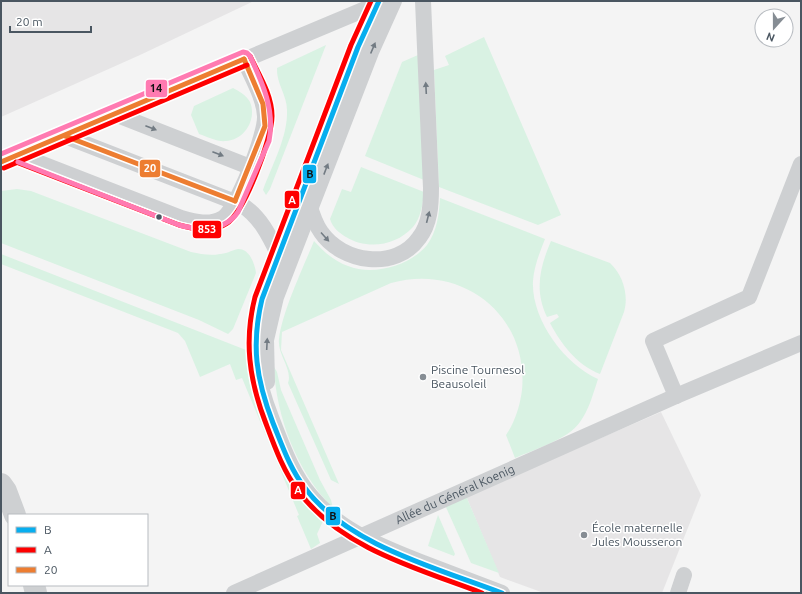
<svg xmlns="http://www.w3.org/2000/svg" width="802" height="594" viewBox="0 0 802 594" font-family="Ubuntu,sans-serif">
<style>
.education{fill:#e6e5e6}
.green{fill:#d9f2e3}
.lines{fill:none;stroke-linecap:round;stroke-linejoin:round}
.lane{stroke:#ced0d2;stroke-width:16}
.street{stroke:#ced0d2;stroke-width:22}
.bus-1-casing{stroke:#fff;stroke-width:8}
.bus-2-casing{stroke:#fff;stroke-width:8}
.bus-3-casing{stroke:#fff;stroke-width:8}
.bus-4-casing{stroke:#fff;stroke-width:8}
.bus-5-casing{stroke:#fff;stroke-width:8}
.bus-1{stroke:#07aeef;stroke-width:5}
.bus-2{stroke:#fe0000;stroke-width:5}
.bus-3{stroke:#ed7d31;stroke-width:5}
.bus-4{stroke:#fe0000;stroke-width:5}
.bus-5{stroke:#ff7ab1;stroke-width:5}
.oneway{fill:#727b83}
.bus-dot{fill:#4a5661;stroke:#fff;stroke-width:1.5}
.poi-dot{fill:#868d94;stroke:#fff;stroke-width:1.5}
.labels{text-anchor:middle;stroke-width:3;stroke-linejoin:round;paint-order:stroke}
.poi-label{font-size:12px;fill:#4a5661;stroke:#fff;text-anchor:start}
.street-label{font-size:12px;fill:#4a5661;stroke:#fff}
.line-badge{stroke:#fff;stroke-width:1.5}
.badge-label{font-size:11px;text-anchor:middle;font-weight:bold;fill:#fff}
.pale-badge-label{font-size:11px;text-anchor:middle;font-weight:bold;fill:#111}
</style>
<rect width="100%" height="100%" fill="#f4f4f4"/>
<g class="education">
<polygon points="1,1 254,1 140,55 1,117"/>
<polygon points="661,412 701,495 662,593 544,593 500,577 466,496"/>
</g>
<g class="green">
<polygon points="484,37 561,215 538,225 439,187 434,70 449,65 445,56"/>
<path d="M326 45 270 189 266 195 263 190C272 165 288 137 287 110 287 95 276 83 277 68Z"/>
<polygon points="418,55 424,180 365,156 402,62"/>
<path d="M233 88C239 91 246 95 250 102 257 119 245 140 226 141 217 142 208 137 199 134L191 115 194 106Z"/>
<path d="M361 167 424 192C423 203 421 218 413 227 396 246 367 250 346 237 338 232 333 228 330 219L342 189 351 192Z"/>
<path d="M17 189 31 191 191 252C201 254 210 256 220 254 226 254 232 250 238 249 249 248 255 264 256 273L233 329 228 334 199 320 1 243V191Z"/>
<path d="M440 198 545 239C540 252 534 266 533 281 531 319 564 364 598 379 593 394 589 410 580 422 569 439 533 450 515 458L506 435C515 422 520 406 522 390 529 315 462 263 391 283L282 332 281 350 339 484 331 480 288 383C293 370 277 354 279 339 282 312 303 268 314 241 324 252 334 261 348 266 373 276 410 266 427 245 437 231 439 215 440 198Z"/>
<path d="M551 241 610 263C623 275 629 295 624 312L600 374C577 365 561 344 550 323L559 317 557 314 547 317C534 290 540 267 551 241Z"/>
<polygon points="1,254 246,350 247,368 253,394 289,476 301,498 323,521 317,534 320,543 311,549 297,516 299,515 242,378 236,380 230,364 200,377 185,341 178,333 1,264"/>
<path d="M274 367 277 372 281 390 320 480 331 500 333 508C297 472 276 417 274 367Z"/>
<polygon points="466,496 499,573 471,563 445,505"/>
<polygon points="438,515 455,554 454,556 428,546"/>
</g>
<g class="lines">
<g class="lane">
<path d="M379 1 358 47 262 299C249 343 255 377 272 420 282 445 292 474 310 495 339 531 381 546 423 563 449 573 476 583 502 593"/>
<polyline points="115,114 250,167"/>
<path d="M65 136 240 204C261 216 271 239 281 260"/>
<path d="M19 155 181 218C195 222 210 226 223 218 237 209 266 134 265 116 264 97 251 76 244 59"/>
<polyline points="1,162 382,2"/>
<path d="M309 204C312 214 315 224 321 232 342 263 396 271 419 238 430 224 431 205 431 188L423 1"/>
<polyline points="267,382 266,340 276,297 371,52 394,1"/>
<polyline points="676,396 653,341 749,297 801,164"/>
<path id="s1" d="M234 593 676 396 801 343"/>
<polyline points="678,593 684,575"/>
</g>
<g class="street">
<polyline points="1,484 6,491 15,515"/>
<polyline points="34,585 36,593"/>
</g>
<g class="bus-1-casing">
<path id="bus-1" d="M379 1 358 47 262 299C251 345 256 379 273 423 282 445 290 469 305 488 347 545 437 568 502 593"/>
</g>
<g class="bus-2-casing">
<path id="bus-2" d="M371 1 351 45 255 297C244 340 249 379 265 421 274 445 283 471 299 492 342 549 419 569 482 593"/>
</g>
<g class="bus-3-casing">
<g id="bus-3">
<polyline points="65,136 235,201"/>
<polyline points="1,162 244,59"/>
<polyline points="235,201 265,126 263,104 244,59"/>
</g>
</g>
<g class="bus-4-casing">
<g id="bus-4">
<path d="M16 162 179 225C194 229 212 233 226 224 245 212 272 138 272 116 272 95 259 75 250 56"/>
<polyline points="4,168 247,65"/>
</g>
</g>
<g class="bus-5-casing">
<path id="bus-5" d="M1 154 243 52 247 53 250 56C263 84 275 110 269 141L238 212C224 232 201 231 179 225L18 162"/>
</g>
<use href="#bus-1" class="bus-1"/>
<use href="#bus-2" class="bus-2"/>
<use href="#bus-3" class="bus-3"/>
<use href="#bus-4" class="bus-4"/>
<use href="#bus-5" class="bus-5"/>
</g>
<defs><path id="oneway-solid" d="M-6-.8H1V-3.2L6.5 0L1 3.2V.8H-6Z"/></defs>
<g class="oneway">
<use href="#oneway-solid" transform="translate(373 48) rotate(-67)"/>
<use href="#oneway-solid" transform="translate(426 88) rotate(-93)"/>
<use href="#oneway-solid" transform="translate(151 128) rotate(21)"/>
<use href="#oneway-solid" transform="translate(218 154) rotate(21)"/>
<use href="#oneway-solid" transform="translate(326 169) rotate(-69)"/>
<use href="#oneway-solid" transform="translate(428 217) rotate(-76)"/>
<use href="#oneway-solid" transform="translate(325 237) rotate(48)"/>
<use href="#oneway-solid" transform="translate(267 344) rotate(-87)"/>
</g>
<circle class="bus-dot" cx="159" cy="217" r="3.5"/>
<g class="poi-dot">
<circle cx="423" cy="377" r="4"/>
<circle cx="584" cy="535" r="4"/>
</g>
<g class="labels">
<g class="poi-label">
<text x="431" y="374">Piscine Tournesol<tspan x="431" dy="14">Beausoleil</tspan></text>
<text x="592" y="532">École maternelle<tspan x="592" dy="14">Jules Mousseron</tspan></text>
</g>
<g class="street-label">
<text dy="4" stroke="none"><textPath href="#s1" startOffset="242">Allée du Général Koenig</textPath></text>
</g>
</g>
<g class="line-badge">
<rect x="145" y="79" width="23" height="19" rx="4" fill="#ff7ab1"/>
<rect x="139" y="159" width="22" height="19" rx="4" fill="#ed7d31"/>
<rect x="302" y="164" width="15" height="20" rx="4" fill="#07aeef"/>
<rect x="284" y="190" width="16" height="19" rx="4" fill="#fe0000"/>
<rect x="192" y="220" width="30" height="19" rx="4" fill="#fe0000"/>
<rect x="290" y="481" width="16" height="19" rx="4" fill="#fe0000"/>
<rect x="325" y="506" width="16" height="20" rx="4" fill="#07aeef"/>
</g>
<g class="badge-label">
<text x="150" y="172">20</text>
<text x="292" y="204">A</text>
<text x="207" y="233">853</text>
<text x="298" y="494">A</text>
</g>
<g class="pale-badge-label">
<text x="156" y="92">14</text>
<text x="310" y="178">B</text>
<text x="333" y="520">B</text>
</g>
<rect width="802" height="594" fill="none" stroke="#4a5661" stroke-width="4"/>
<rect x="8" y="514" width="140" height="72" fill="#ffffff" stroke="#b7bbc0"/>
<rect x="16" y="527" width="20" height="6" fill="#07aeef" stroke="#b7bbc0"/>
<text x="44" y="534" font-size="12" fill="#4a5661">B</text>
<rect x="16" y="547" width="20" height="6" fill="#fe0000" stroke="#b7bbc0"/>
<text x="44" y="554" font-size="12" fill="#4a5661">A</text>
<rect x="16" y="567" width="20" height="6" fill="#ed7d31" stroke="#b7bbc0"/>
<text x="44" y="574" font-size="12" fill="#4a5661">20</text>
<g transform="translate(774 28) rotate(201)"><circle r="19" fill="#ffffff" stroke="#b7bbc0"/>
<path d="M0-3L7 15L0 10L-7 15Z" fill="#868d94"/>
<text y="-6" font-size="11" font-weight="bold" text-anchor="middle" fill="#4a5661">N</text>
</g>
<path d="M10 26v6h81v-6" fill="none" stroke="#4a5661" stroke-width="2"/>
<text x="16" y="26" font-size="12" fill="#4a5661" stroke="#ffffff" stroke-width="3" paint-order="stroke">20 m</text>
</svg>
